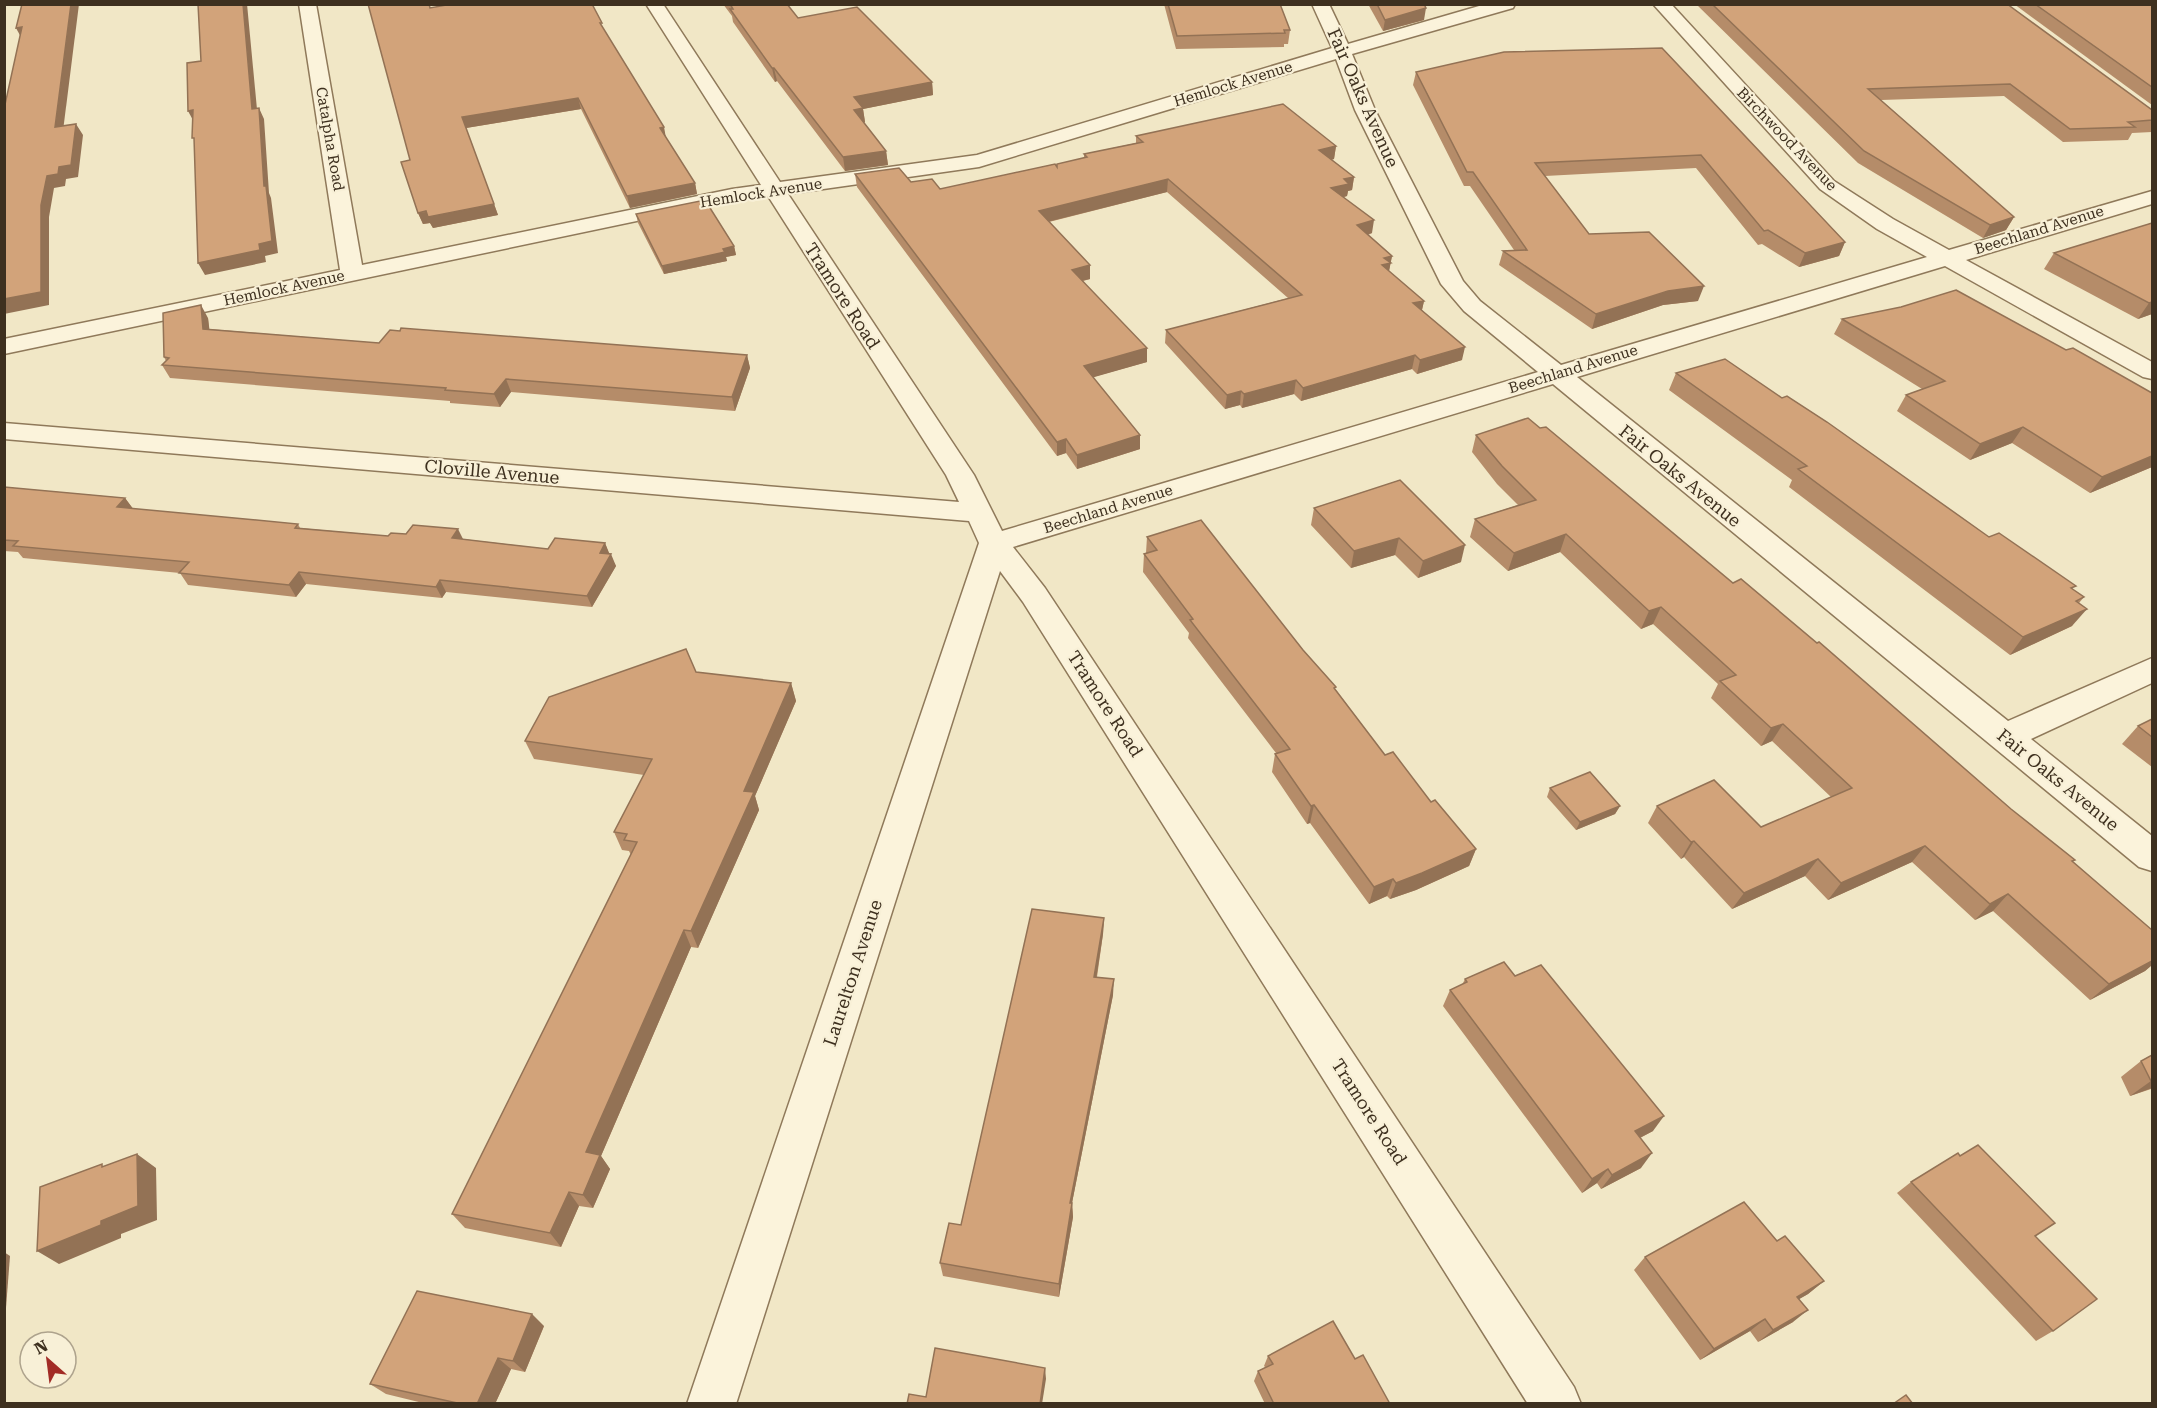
<svg xmlns="http://www.w3.org/2000/svg" width="2157" height="1408" viewBox="0 0 2157 1408" font-family="'Roboto Serif',serif">
<style>
.lines{fill:none;stroke-linecap:round;stroke-linejoin:round}
.street-casing{stroke:#8f795a;stroke-width:3}
.street{fill:#fbf3db;fill-rule:evenodd}
.wall{fill:#b58c69}
.shaded-wall{fill:#937255}
.building{fill:#d2a37a;stroke:#937255;stroke-width:1.5}
.labels{text-anchor:middle;stroke-width:4.5;stroke-linejoin:round;paint-order:stroke}
.far-street-label{font-size:15px;fill:#3e301f;stroke:#f8f0d7}
.street-label{font-size:18px;fill:#3e301f;stroke:#f8f0d7}
</style>
<rect width="100%" height="100%" fill="#f1e7c6"/>
<g class="lines">
<g class="street-casing">
<path id="street" d="M299 4H316L362 265 732 189 761 185 646 4H663L780 182 977 155 1332 48 1312 4H1329L1348 44 1486 4H1515L1513 8 1352 54 1375 110 1463 281 1480 301 1561 365 1927 257 1877 229 1820 189 1653 4H1671L1834 181 1893 219 1949 250 2152 191V204L1966 260 2152 362V379L2143 377 1945 266 1577 377 2008 721 2152 658V683L2031 739 2152 836V871L2139 867 1553 384 1013 547 1045 588 1574 1387 1581 1404H1528L1023 602 1000 571 736 1404H687L979 543 969 521 4 439V423L959 502 946 475 768 196 732 201 4 354V339L340 270ZM1336 59 1355 110 1441 284 1464 311 1538 372 1002 531 974 475 788 194 979 167Z"/>
</g>
<use href="#street" class="street"/>
</g>
<g class="wall">
<polygon points="723,4 787,4 798,18 932,82 933,95 863,109 865,122 864,123 886,151 888,165 845,171 777,81 775,82 733,22 732,16"/>
<polygon points="1164,4 1280,4 1290,30 1288,44 1284,44 1284,47 1176,49"/>
<polygon points="1368,4 1424,4 1424,20 1383,31"/>
<polygon points="1696,4 2007,4 2152,110 2152,132 2132,133 2128,140 2063,142 2004,96 1881,100 2014,217 2006,230 1983,238 1858,163"/>
<polygon points="2014,4 2152,4 2152,105"/>
<polygon points="431,8 603,30 666,138 695,183 697,194 630,208 581,109 466,128 498,215 433,228 430,223 423,224 418,213 410,160"/>
<polygon points="1662,48 1845,242 1839,256 1799,267 1762,244 1758,245 1696,168 1545,176 1589,234 1698,301 1663,305 1592,329 1499,265 1503,251 1514,250 1470,186 1464,186 1413,85 1416,72"/>
<polygon points="1136,136 1336,146 1334,159 1331,160 1354,177 1352,190 1348,191 1347,196 1344,197 1372,233 1368,235 1392,256 1389,271 1424,301 1422,310 1462,360 1417,374 1412,369 1301,401 1294,394 1242,408 1240,405 1225,409 1165,343 1166,330 1288,298 1167,192 1049,222 1090,265 1090,279 1083,281 1147,362 1093,377 1140,449 1077,469 1066,453 1057,456 857,187 855,174 911,182 940,189 1057,166 1084,158 1084,154 1136,143"/>
<polygon points="636,214 734,246 736,255 726,257 727,261 664,274 638,223"/>
<polygon points="2152,223 2152,314 2138,319 2044,269 2054,253"/>
<polygon points="208,318 209,329 379,343 747,355 750,368 735,411 511,392 500,407 450,403 450,401 170,378 162,365 166,361 164,357"/>
<polygon points="1842,319 2152,467 2090,493 2012,443 1970,460 1897,411 1906,395 1922,389 1834,334"/>
<polygon points="1676,373 1782,398 1989,537 2084,597 2079,603 2072,626 2010,655 1789,487 1792,480 1669,390"/>
<polygon points="1476,435 1733,583 2073,862 2152,930 2152,965 2145,971 2090,1000 1993,911 1975,920 1912,862 1828,900 1805,876 1732,909 1684,857 1681,859 1648,823 1657,806 1761,827 1831,797 1772,741 1761,746 1711,698 1718,684 1653,624 1641,629 1560,552 1508,571 1470,537 1475,519 1518,505 1497,484 1472,452"/>
<polygon points="1400,480 1461,562 1418,578 1395,555 1351,568 1311,525 1314,508"/>
<polygon points="4,487 125,498 133,509 298,524 300,528 388,536 463,539 548,549 605,543 609,554 616,566 592,607 446,592 442,598 306,584 296,597 188,585 180,573 23,558 18,552 4,551"/>
<polygon points="1147,537 1303,650 1336,690 1385,755 1476,849 1469,866 1416,890 1390,899 1387,896 1369,904 1310,823 1307,824 1272,772 1275,754 1276,753 1188,638 1189,633 1143,572 1144,554 1146,553"/>
<polygon points="696,672 791,683 796,701 755,796 759,810 698,948 691,947 601,1156 610,1169 593,1208 579,1206 561,1247 465,1228 452,1214 631,855 629,851 622,850 614,832 644,775 534,759 525,741"/>
<polygon points="2152,719 2152,767 2122,744 2138,726"/>
<polygon points="1550,788 1620,806 1615,814 1576,830 1547,797"/>
<polygon points="1104,918 1103,934 1097,977 1113,995 1072,1203 1073,1217 1059,1297 943,1276 940,1263 961,1225"/>
<polygon points="1515,976 1653,1131 1640,1138 1641,1168 1601,1189 1597,1183 1582,1193 1443,1006 1450,990 1462,985 1465,979"/>
<polygon points="2152,1055 2152,1090 2151,1089 2130,1096 2121,1077 2141,1061"/>
<polygon points="1960,1156 2035,1236 2053,1331 2036,1341 1897,1193 1911,1182"/>
<polygon points="1777,1241 1824,1281 1808,1294 1799,1299 1793,1322 1758,1342 1750,1331 1700,1360 1634,1270 1645,1257"/>
<polygon points="544,1326 525,1372 511,1369 495,1404 427,1404 386,1394 370,1384"/>
<polygon points="1268,1356 1355,1359 1390,1404 1265,1404 1254,1381 1258,1371 1265,1367 1264,1366"/>
</g>
<g class="shaded-wall">
<polygon points="71,4 79,4 62,139 55,127"/>
<polygon points="243,4 247,4 258,120 252,109"/>
<polygon points="1426,8 1424,20 1383,31 1385,20"/>
<polygon points="22,27 22,39 16,28"/>
<polygon points="772,68 774,68 777,81 775,82"/>
<polygon points="932,82 933,95 863,109 865,122 856,124 854,97"/>
<polygon points="578,98 581,109 466,128 462,117"/>
<polygon points="259,108 264,119 269,193 271,198 278,253 265,256 266,262 205,275 198,263 259,244 264,186"/>
<polygon points="193,110 194,122 188,111"/>
<polygon points="76,124 83,135 78,177 66,179 65,186 54,188 49,217 49,305 4,314 4,299 41,205 47,176"/>
<polygon points="664,127 666,138 660,128"/>
<polygon points="1336,146 1334,159 1317,163 1319,150"/>
<polygon points="886,151 888,165 845,171 843,157"/>
<polygon points="1354,177 1352,190 1348,191 1347,196 1329,201 1331,188 1344,179"/>
<polygon points="1168,179 1167,192 1039,224 1039,211"/>
<polygon points="695,183 697,194 630,208 627,196"/>
<polygon points="494,204 498,215 433,228 430,223 423,224 418,213"/>
<polygon points="2014,217 2006,230 1983,238 1990,225"/>
<polygon points="1374,220 1372,233 1355,238 1357,225"/>
<polygon points="1845,242 1839,256 1799,267 1805,253"/>
<polygon points="734,246 736,255 726,257 727,261 664,274 662,266"/>
<polygon points="1392,256 1388,276 1379,279 1384,258"/>
<polygon points="1090,265 1090,279 1072,283 1072,270"/>
<polygon points="1704,286 1698,301 1663,305 1592,329 1596,314 1668,291"/>
<polygon points="1424,301 1421,314 1413,303"/>
<polygon points="2152,302 2152,314 2138,319 2149,303"/>
<polygon points="201,305 208,318 211,342 203,329"/>
<polygon points="1465,347 1462,360 1417,374 1420,360"/>
<polygon points="1147,348 1147,362 1084,380 1084,366"/>
<polygon points="747,355 750,368 735,411 732,397"/>
<polygon points="1415,355 1412,369 1301,401 1303,388"/>
<polygon points="506,379 511,392 500,407 494,394"/>
<polygon points="1296,380 1294,394 1242,408 1244,394"/>
<polygon points="1241,391 1240,405 1225,409 1227,395"/>
<polygon points="2023,427 2012,443 1970,460 1980,444"/>
<polygon points="1140,435 1140,449 1077,469 1077,455"/>
<polygon points="1066,439 1066,453 1057,456 1057,442"/>
<polygon points="2152,456 2152,467 2090,493 2102,477"/>
<polygon points="125,498 134,510 117,507"/>
<polygon points="458,529 464,541 452,538"/>
<polygon points="1566,534 1560,552 1508,571 1514,553"/>
<polygon points="1399,538 1395,555 1351,568 1354,551"/>
<polygon points="605,543 610,555 600,553"/>
<polygon points="1465,545 1461,562 1418,578 1423,561"/>
<polygon points="611,554 616,566 592,607 587,596"/>
<polygon points="299,572 306,584 296,597 289,585"/>
<polygon points="440,580 446,592 442,598 436,587"/>
<polygon points="1661,607 1653,624 1641,629 1649,611"/>
<polygon points="2087,609 2072,626 2010,655 2023,637"/>
<polygon points="791,683 796,701 755,796 759,810 698,948 691,931 744,791"/>
<polygon points="1783,724 1772,741 1761,746 1771,728"/>
<polygon points="1314,805 1310,823 1307,824 1311,806"/>
<polygon points="1620,806 1615,814 1576,830 1580,822"/>
<polygon points="1694,841 1684,857 1681,859 1691,842"/>
<polygon points="1925,846 1912,862 1828,900 1841,883"/>
<polygon points="1476,849 1469,866 1416,890 1390,899 1396,883"/>
<polygon points="1818,859 1805,876 1732,909 1744,893"/>
<polygon points="1393,879 1387,896 1369,904 1374,887"/>
<polygon points="2008,894 1993,911 1975,920 1990,904"/>
<polygon points="1104,918 1103,934 1094,993 1094,977"/>
<polygon points="684,930 691,947 601,1156 610,1169 593,1208 583,1195 586,1152"/>
<polygon points="2152,961 2152,965 2145,971 2090,1000 2109,984"/>
<polygon points="1114,979 1113,995 1072,1203 1073,1217 1059,1297 1059,1284 1070,1203"/>
<polygon points="2151,1081 2152,1081 2152,1088 2130,1096"/>
<polygon points="1664,1116 1653,1131 1624,1146 1635,1131"/>
<polygon points="1652,1153 1641,1168 1601,1189 1612,1175"/>
<polygon points="137,1154 156,1168 157,1220 121,1234 121,1238 59,1264 37,1251 101,1221"/>
<polygon points="1608,1169 1597,1183 1582,1193 1592,1179"/>
<polygon points="569,1192 579,1206 561,1247 550,1233"/>
<polygon points="4,1252 10,1256 5,1321 4,1322"/>
<polygon points="1824,1281 1808,1294 1782,1309 1797,1297"/>
<polygon points="1808,1310 1793,1322 1758,1342 1773,1330"/>
<polygon points="532,1314 544,1326 525,1372 513,1361"/>
<polygon points="1765,1319 1750,1331 1700,1360 1714,1349"/>
<polygon points="498,1358 511,1369 495,1404 477,1404"/>
<polygon points="1045,1368 1046,1379 1042,1404 1040,1404"/>
</g>
<g class="building">
<polygon points="22,4 71,4 55,127 76,124 71,165 59,167 58,174 47,176 41,205 41,292 4,299 4,109 22,27 16,28"/>
<polygon points="198,4 243,4 252,109 259,108 264,186 266,186 272,241 259,244 260,250 198,263 194,138 192,138 193,110 188,111 187,63 201,61"/>
<polygon points="368,4 429,4 430,8 452,4 592,4 602,23 600,23 664,127 660,128 695,183 627,196 578,98 462,117 494,204 428,217 426,211 418,213 401,162 410,160"/>
<polygon points="730,4 787,4 798,18 857,7 932,82 854,97 863,108 854,110 886,151 843,157 774,68 772,68 730,9 733,9"/>
<polygon points="1168,4 1280,4 1290,30 1284,30 1285,33 1177,36"/>
<polygon points="1377,4 1424,4 1426,8 1385,20"/>
<polygon points="1712,4 2007,4 2152,110 2152,120 2128,122 2135,127 2070,129 2010,84 1868,89 2014,217 1990,225 1864,151"/>
<polygon points="2035,4 2152,4 2152,87"/>
<polygon points="1662,48 1845,242 1805,253 1768,230 1764,231 1701,155 1535,163 1589,234 1649,232 1704,286 1668,291 1596,314 1503,251 1527,250 1473,172 1467,172 1416,72 1504,52"/>
<polygon points="1283,104 1336,146 1319,150 1354,177 1344,179 1349,184 1331,188 1374,220 1357,225 1392,256 1384,258 1391,263 1382,265 1424,301 1413,303 1465,347 1420,360 1415,355 1303,388 1296,380 1244,394 1241,391 1227,395 1166,330 1302,295 1168,179 1039,211 1090,265 1072,270 1147,348 1084,366 1140,435 1077,455 1066,439 1057,442 855,174 899,168 911,182 932,179 940,189 1055,164 1057,167 1057,164 1087,157 1084,154 1143,142 1136,136"/>
<polygon points="705,200 734,246 723,249 725,252 662,266 636,214"/>
<polygon points="2152,223 2152,302 2149,303 2054,253"/>
<polygon points="1956,290 2066,350 2073,348 2152,393 2152,456 2102,477 2023,427 1980,444 1906,395 1945,381 1842,319 1901,307"/>
<polygon points="201,305 203,329 379,343 390,330 400,331 401,328 747,355 732,397 506,379 494,394 445,390 446,388 162,365 169,358 164,357 163,313"/>
<polygon points="1725,359 1782,398 1787,396 1827,422 1989,537 1999,533 2076,586 2071,588 2084,597 2076,601 2087,609 2023,637 1798,469 1807,466 1676,373"/>
<polygon points="1528,418 1540,428 1546,427 1733,583 1741,579 1817,643 1819,642 2011,809 2075,860 2072,861 2152,930 2152,961 2109,984 2008,894 1990,904 1925,846 1841,883 1818,859 1744,893 1694,841 1691,842 1657,806 1714,780 1761,827 1852,788 1783,724 1771,728 1720,681 1736,675 1661,607 1649,611 1566,534 1514,553 1475,519 1536,500 1502,466 1476,435"/>
<polygon points="1400,480 1465,545 1423,561 1399,538 1354,551 1314,508"/>
<polygon points="4,487 125,498 117,507 298,524 295,528 388,536 391,533 406,534 413,525 458,529 452,538 548,549 555,538 605,543 600,553 611,554 587,596 440,580 436,587 299,572 289,585 179,573 189,562 13,546 18,541 4,540"/>
<polygon points="1201,520 1303,650 1336,687 1334,688 1385,755 1393,752 1431,802 1435,800 1476,849 1422,873 1396,883 1393,879 1374,887 1314,805 1311,806 1275,754 1290,749 1190,620 1193,619 1144,554 1157,550 1147,537"/>
<polygon points="686,649 696,672 791,683 744,791 754,792 691,931 684,930 586,1152 600,1155 583,1195 569,1192 550,1233 452,1214 637,842 624,840 627,834 614,832 652,759 525,741 549,697"/>
<polygon points="2152,719 2152,737 2138,726"/>
<polygon points="1590,772 1620,806 1580,822 1550,788"/>
<polygon points="1032,909 1104,918 1094,977 1114,979 1070,1203 1072,1203 1059,1284 940,1263 949,1223 961,1225"/>
<polygon points="1504,962 1515,976 1541,965 1664,1116 1635,1131 1652,1153 1612,1175 1608,1169 1592,1179 1450,990 1467,982 1465,979"/>
<polygon points="2152,1055 2152,1081 2151,1081 2141,1061"/>
<polygon points="1978,1145 2055,1223 2035,1236 2097,1299 2053,1331 1911,1182 1958,1153 1960,1156"/>
<polygon points="137,1154 138,1206 101,1221 101,1225 37,1251 40,1187 102,1164 102,1167"/>
<polygon points="1744,1202 1777,1241 1785,1236 1824,1281 1797,1297 1808,1310 1773,1330 1765,1319 1714,1349 1645,1257"/>
<polygon points="417,1291 532,1314 513,1361 498,1358 477,1404 462,1404 370,1384"/>
<polygon points="1333,1321 1355,1359 1363,1355 1390,1404 1274,1404 1258,1371 1273,1364 1268,1356"/>
<polygon points="935,1348 1045,1368 1040,1404 907,1404 909,1394 926,1397"/>
<polygon points="1906,1395 1913,1404 1893,1404"/>
</g>
<g class="labels">
<g class="far-street-label">
<text transform="translate(1233 84) rotate(-17)" y="5">Hemlock Avenue</text>
<text transform="translate(330 139) rotate(80)" y="5">Catalpha Road</text>
<text transform="translate(1787 139) rotate(46)" y="5">Birchwood Avenue</text>
<text transform="translate(761 193) rotate(-9)" y="5">Hemlock Avenue</text>
<text transform="translate(2039 230) rotate(-17)" y="5">Beechland Avenue</text>
<text transform="translate(284 288) rotate(-12)" y="5">Hemlock Avenue</text>
<text transform="translate(1573 369) rotate(-17)" y="5">Beechland Avenue</text>
<text transform="translate(1108 509) rotate(-17)" y="5">Beechland Avenue</text>
</g>
<g class="street-label">
<text transform="translate(1363 98) rotate(66)" y="6">Fair Oaks Avenue</text>
<text transform="translate(842 296) rotate(57)" y="6">Tramore Road</text>
<text transform="translate(492 472) rotate(5)" y="6">Cloville Avenue</text>
<text transform="translate(1680 476) rotate(39)" y="6">Fair Oaks Avenue</text>
<text transform="translate(1105 704) rotate(57)" y="6">Tramore Road</text>
<text transform="translate(2058 780) rotate(39)" y="6">Fair Oaks Avenue</text>
<text transform="translate(853 973) rotate(-72)" y="6">Laurelton Avenue</text>
<text transform="translate(1369 1112) rotate(57)" y="6">Tramore Road</text>
</g>
</g>
<rect width="2157" height="1408" fill="none" stroke="#3e301f" stroke-width="12"/>
<g transform="translate(48 1360) rotate(332)"><circle r="28" fill="#f8f0d7" stroke="#aea38d" stroke-width="1.5"/>
<path d="M0-4.5L10 22L0 15L-10 22Z" fill="#a22c26"/>
<text y="-9" font-size="16" font-weight="bold" text-anchor="middle" fill="#3e301f">N</text>
</g>
</svg>
